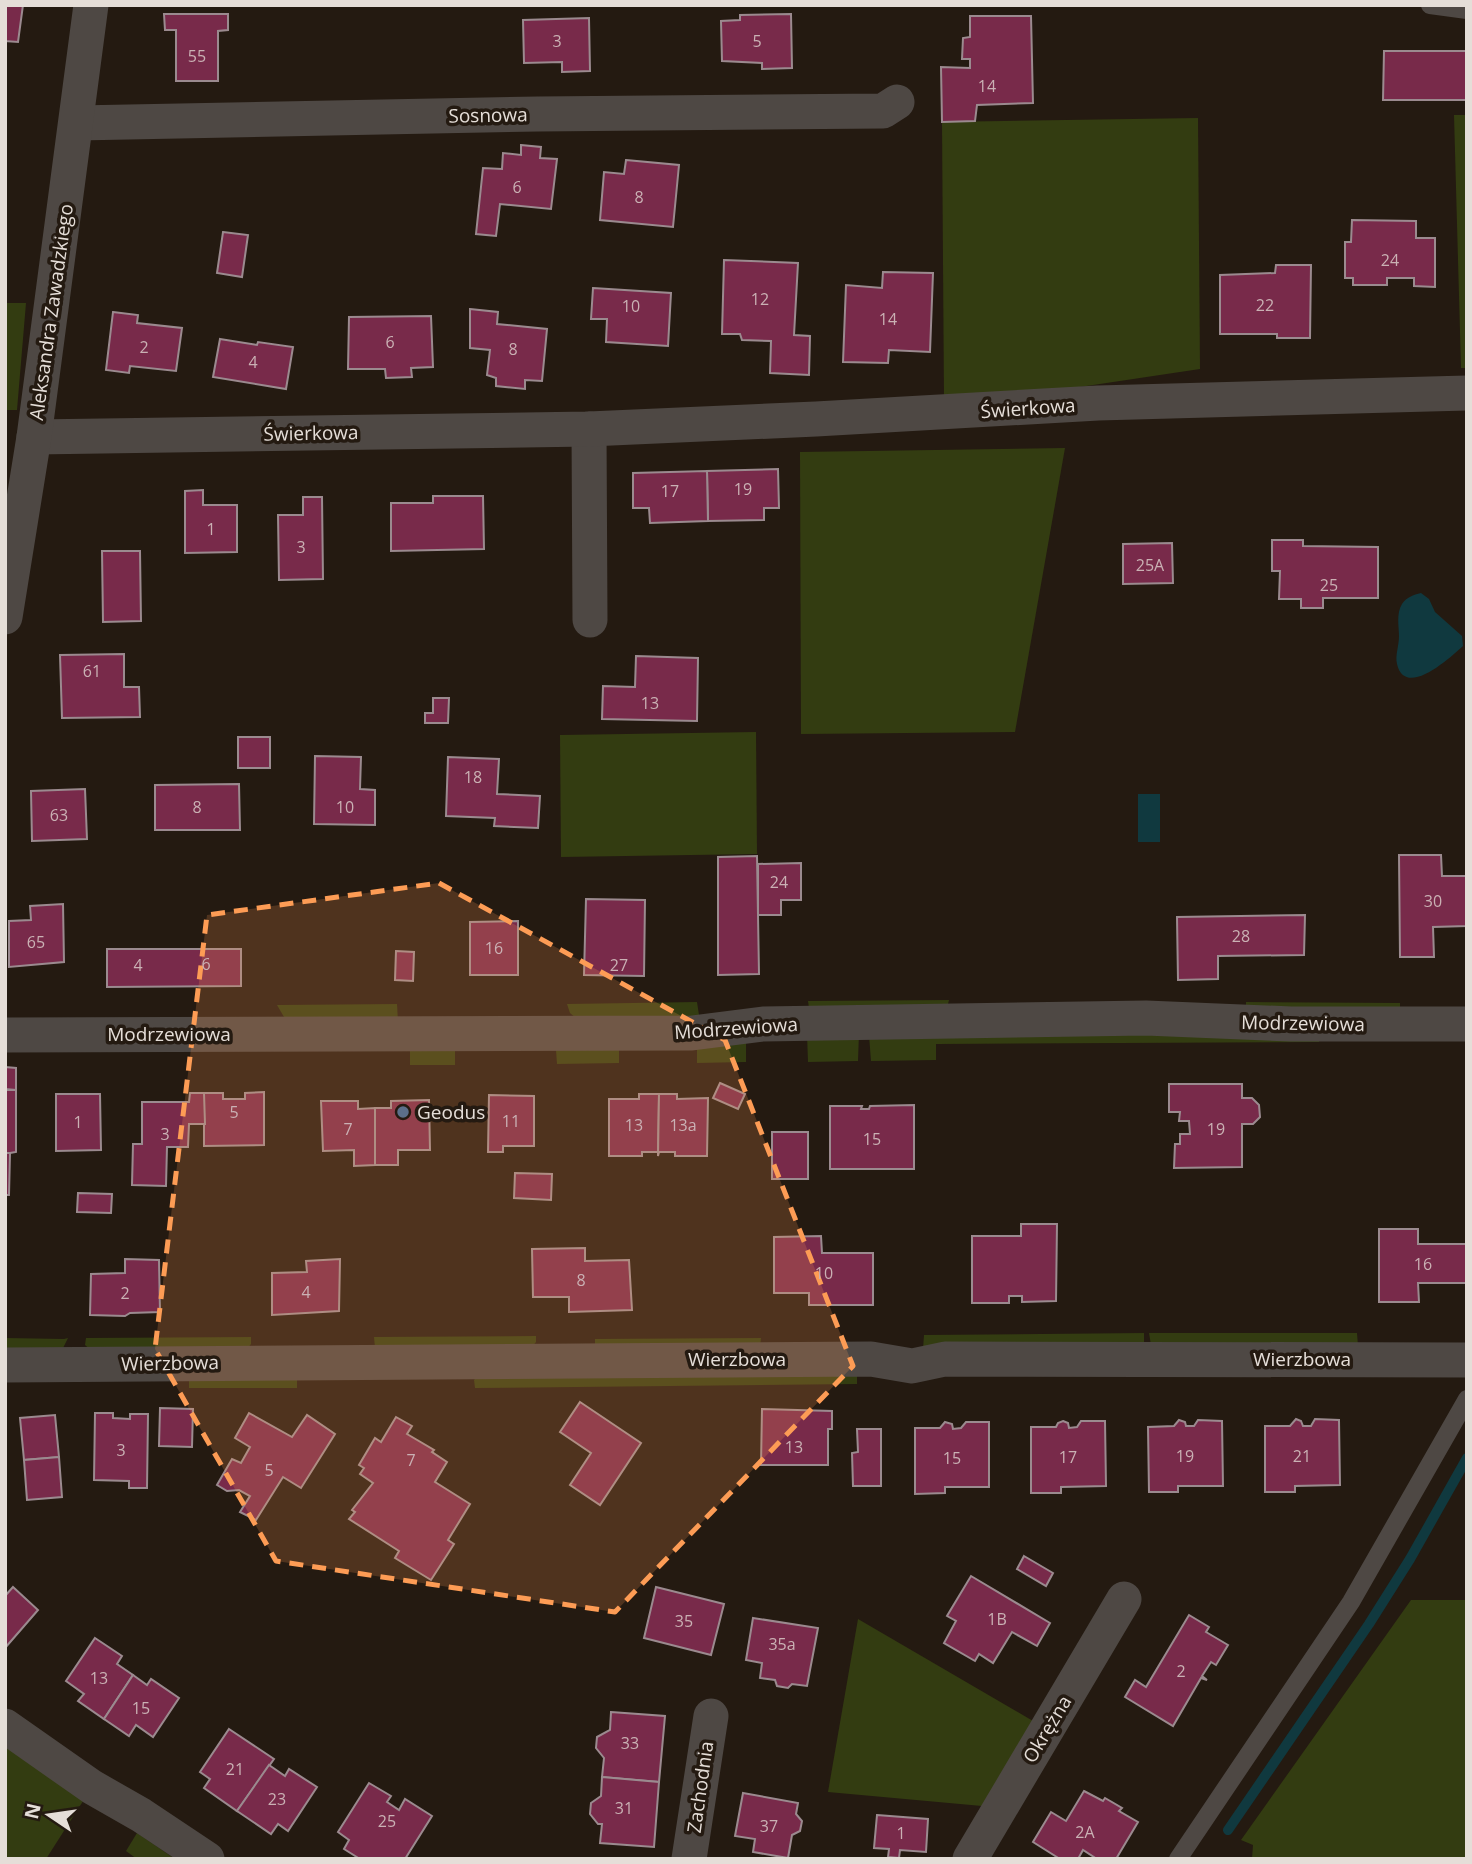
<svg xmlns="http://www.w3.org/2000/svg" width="1472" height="1864" viewBox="0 0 1472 1864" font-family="'Open Sans',sans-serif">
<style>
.green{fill:#333c11}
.water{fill:#10393f}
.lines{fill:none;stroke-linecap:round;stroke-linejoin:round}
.stream{stroke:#10393f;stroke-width:10}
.building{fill:#782a4a;stroke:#9b8a8f;stroke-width:2}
.service{stroke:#4e4844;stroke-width:18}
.minor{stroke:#4e4844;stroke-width:35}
.marked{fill:#fd9c55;fill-opacity:0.2;stroke:#fd9c55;stroke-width:5;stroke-dasharray:14 9;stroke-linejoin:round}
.service-dot{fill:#5c6f8a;stroke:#241a11;stroke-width:2.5}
.labels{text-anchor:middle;stroke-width:7;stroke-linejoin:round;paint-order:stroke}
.number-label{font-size:16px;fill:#cab1b4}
.street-label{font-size:19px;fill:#e5ded8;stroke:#241a11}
.poi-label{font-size:19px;fill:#e5ded8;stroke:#241a11;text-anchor:start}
</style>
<rect width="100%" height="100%" fill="#241a11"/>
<g class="green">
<polygon points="1454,115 1467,115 1467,368 1461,368"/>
<polygon points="1198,118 1200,369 1073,388 944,399 942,122"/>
<polygon points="5,303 26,303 17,410 5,410"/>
<polygon points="1065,448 1015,732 801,734 800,452"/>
<polygon points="756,732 757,854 561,857 560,735"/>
<polygon points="949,1000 948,1004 809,1008 808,1001"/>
<polygon points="697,1002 699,1015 697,1018 576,1018 570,1013 567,1004"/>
<polygon points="1246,1002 1400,1003 1400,1008 1246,1008"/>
<polygon points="397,1004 398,1021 284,1017 277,1005"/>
<polygon points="1149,1031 1320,1038 1319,1042 936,1044 936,1060 871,1061 869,1035"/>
<polygon points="859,1033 858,1061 808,1062 807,1034"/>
<polygon points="746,1037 746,1062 697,1063 697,1045"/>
<polygon points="619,1046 619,1063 557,1064 556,1050"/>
<polygon points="455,1047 455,1065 410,1065 410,1048"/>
<polygon points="1144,1333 1144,1346 923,1349 924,1335"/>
<polygon points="1149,1333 1357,1333 1358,1346 1151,1345"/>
<polygon points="536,1336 536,1342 531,1348 375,1348 374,1337"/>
<polygon points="251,1337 251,1344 246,1350 91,1350 85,1345 86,1338"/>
<polygon points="5,1338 64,1339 68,1338 62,1350 5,1351"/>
<polygon points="761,1338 760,1347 595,1348 595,1339"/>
<polygon points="857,1372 857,1384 475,1388 474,1380 479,1375"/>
<polygon points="194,1376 297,1376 297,1388 189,1388 189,1381"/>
<polygon points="1411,1600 1467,1600 1467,1859 1252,1859 1253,1845 1241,1840"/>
<polygon points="858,1619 1033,1721 982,1806 828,1792"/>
<polygon points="5,1745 85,1798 46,1859 5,1859"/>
<polygon points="137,1833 175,1859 137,1859 126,1851"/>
</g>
<g class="water">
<path d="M1421 593 1429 599 1435 612 1462 636 1463 646C1450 658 1405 699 1397 664 1395 655 1399 646 1399 636 1399 626 1396 614 1402 604 1407 597 1413 595 1421 593Z"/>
<rect x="1138" y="794" width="22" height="48"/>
</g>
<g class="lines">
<polyline class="stream" points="1228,1830 1369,1624 1410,1559 1467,1458"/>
</g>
<g class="building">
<polygon points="5,5 23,5 18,42 5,41"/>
<polygon points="164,14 228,14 228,30 218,31 218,81 176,81 176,30 165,30"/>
<polygon points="791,14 792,68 762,69 762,63 722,61 721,21 740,20 740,15"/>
<polygon points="970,16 1031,16 1033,103 977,105 975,121 942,122 941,67 970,68 970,59 962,59 963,38 970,37"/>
<polygon points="589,18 590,71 562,72 562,62 524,63 523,20"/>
<polygon points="1384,51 1467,51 1467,100 1383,100"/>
<polygon points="521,145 541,147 540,158 557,159 551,209 500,204 496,236 476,234 483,168 502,169 503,153 521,155"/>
<polygon points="626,160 679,165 673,227 600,220 604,172 624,174"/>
<polygon points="1352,220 1416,221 1416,238 1435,238 1435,287 1414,286 1414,278 1387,278 1387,285 1353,285 1353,278 1345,278 1345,242 1351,242"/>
<polygon points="223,232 248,235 242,277 217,273"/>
<polygon points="724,260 798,263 794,335 810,336 809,375 770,373 771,341 742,340 740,334 722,334"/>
<polygon points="1276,265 1311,265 1310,338 1277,338 1277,334 1220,334 1220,275 1275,273"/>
<polygon points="883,272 933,273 930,352 889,350 888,363 843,362 846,285 882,288"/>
<polygon points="593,288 671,293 668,346 606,342 607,319 591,319"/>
<polygon points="470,309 498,312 497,324 547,329 542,381 525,380 525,389 496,386 496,378 487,375 490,350 470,348"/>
<polygon points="113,312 138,315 137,323 182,328 176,371 130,366 129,373 106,370"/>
<polygon points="431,316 433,367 411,368 412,377 386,378 385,369 348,369 349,317"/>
<polygon points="220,339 257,345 258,342 293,347 286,389 213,377"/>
<polygon points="778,469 779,508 764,508 764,520 708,521 707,471"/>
<polygon points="707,471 708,521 650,523 649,508 633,508 633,473"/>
<polygon points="203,490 203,505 237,505 237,552 185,553 185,491"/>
<polygon points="433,496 483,496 484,549 391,551 391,503 433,503"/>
<polygon points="303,497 322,497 323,579 279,580 278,515 303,515"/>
<polygon points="1272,540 1303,540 1303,546 1378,547 1378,598 1323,598 1323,608 1301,608 1301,599 1279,599 1280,571 1272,571"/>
<polygon points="1172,543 1173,583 1123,584 1123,544"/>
<polygon points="102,551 140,551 141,621 103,622"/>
<polygon points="124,654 124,687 139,687 140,717 62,718 60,655"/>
<polygon points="636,656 698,658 697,721 602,719 603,686 635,687"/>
<polygon points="433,698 449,698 448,723 425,723 425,713 433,713"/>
<rect x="238" y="737" width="32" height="31"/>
<polygon points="315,756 361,757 360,789 375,790 375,825 314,824"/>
<polygon points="448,757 499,759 497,794 540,796 538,828 494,826 495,818 446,816"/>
<polygon points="239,784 240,830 155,830 155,785"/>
<polygon points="85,789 87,839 32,841 31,791"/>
<polygon points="1399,855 1441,855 1442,876 1467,876 1467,926 1433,927 1434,957 1400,957"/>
<polygon points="757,856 759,974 718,975 718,857"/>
<polygon points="801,863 801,900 781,900 781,915 758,915 758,864"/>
<polygon points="586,899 645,900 644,976 584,975"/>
<polygon points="63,904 64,962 9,967 9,921 31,920 30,906"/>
<polygon points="1305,915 1304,955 1218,956 1218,979 1178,980 1177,917"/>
<polygon points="518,921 518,975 470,975 470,922"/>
<polygon points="107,949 241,949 241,986 107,987"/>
<polygon points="396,951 414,952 413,981 395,980"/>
<polygon points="5,1067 16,1068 16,1090 5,1089"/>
<polygon points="720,1083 745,1094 738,1109 713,1098"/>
<polygon points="1169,1084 1242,1084 1242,1098 1252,1098 1259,1105 1260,1117 1253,1124 1242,1124 1242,1167 1174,1168 1175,1144 1180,1144 1180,1134 1190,1134 1189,1121 1179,1121 1180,1112 1169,1112"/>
<polygon points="5,1090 16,1090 16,1152 10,1153 5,1153"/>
<polygon points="264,1092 264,1145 204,1146 204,1093 223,1093 223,1099 245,1099 245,1093"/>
<polygon points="190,1093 204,1093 205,1124 189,1124 188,1147 167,1147 166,1186 132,1185 133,1144 142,1144 142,1102 189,1102"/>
<polygon points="56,1094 100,1094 101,1150 56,1151"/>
<polygon points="639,1094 659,1094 658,1156 658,1152 642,1152 642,1156 609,1156 609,1099 639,1099"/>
<polygon points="659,1094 677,1094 677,1099 708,1098 707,1156 675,1156 675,1152 659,1152 658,1156"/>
<polygon points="489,1095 534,1096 534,1146 503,1146 503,1152 488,1152"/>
<polygon points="429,1100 430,1150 398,1150 398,1165 375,1165 375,1108 391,1108 391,1101"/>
<polygon points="321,1101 358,1101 358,1109 375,1108 375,1165 354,1166 354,1150 323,1151"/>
<polygon points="914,1105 914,1169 830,1169 830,1106 862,1106 861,1109 869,1109 870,1106"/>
<rect x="772" y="1132" width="36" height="47"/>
<polygon points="5,1153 10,1153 9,1195 5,1195"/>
<polygon points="515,1173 552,1174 551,1200 514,1198"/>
<polygon points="78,1193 112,1194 111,1213 77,1212"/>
<polygon points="1021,1224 1057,1224 1056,1301 1022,1302 1022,1296 1009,1296 1009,1303 972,1303 972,1236 1021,1236"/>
<polygon points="1379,1229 1418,1229 1418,1244 1467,1244 1467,1283 1418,1283 1419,1302 1379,1302"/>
<polygon points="821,1236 822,1253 873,1253 873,1305 809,1305 809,1293 774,1293 774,1237"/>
<polygon points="585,1248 585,1261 629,1260 632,1310 569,1312 569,1297 533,1297 532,1249"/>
<polygon points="125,1259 159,1260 160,1312 130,1313 125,1316 90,1315 91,1274 125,1273"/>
<polygon points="340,1259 339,1311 272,1315 272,1273 307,1272 306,1261"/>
<polygon points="580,1402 641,1443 600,1505 570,1485 591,1453 560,1432"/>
<polygon points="160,1408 193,1409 192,1447 159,1446"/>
<polygon points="762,1409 832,1411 832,1429 828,1429 828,1465 761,1465"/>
<polygon points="95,1413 113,1413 113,1418 130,1419 130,1414 148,1414 147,1488 129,1488 129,1481 94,1480"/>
<polygon points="249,1413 292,1437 307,1415 335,1434 301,1488 283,1477 256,1520 240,1512 250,1496 239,1490 227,1491 217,1485 232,1459 241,1463 250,1447 235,1438"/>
<polygon points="55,1415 59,1457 24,1460 20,1418"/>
<polygon points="396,1417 412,1426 407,1434 434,1450 432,1452 447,1462 435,1482 470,1504 448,1540 454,1544 431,1580 395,1558 399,1551 349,1519 355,1512 352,1510 373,1483 360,1474 364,1468 359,1465 375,1438 381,1442"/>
<polygon points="1296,1419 1301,1421 1303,1426 1311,1426 1315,1419 1339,1420 1340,1485 1295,1486 1295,1492 1265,1492 1265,1426 1290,1426"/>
<polygon points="1179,1420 1185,1422 1186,1426 1194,1426 1198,1420 1222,1421 1223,1486 1178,1486 1178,1492 1149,1492 1148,1427 1174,1426"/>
<polygon points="1063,1421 1068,1423 1069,1428 1077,1427 1081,1421 1105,1421 1106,1486 1061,1487 1061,1493 1031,1493 1031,1427 1056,1427 1058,1423"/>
<polygon points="945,1422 952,1424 953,1429 961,1428 966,1422 989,1422 989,1487 945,1487 945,1493 915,1494 915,1428 940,1428"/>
<polygon points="857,1429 881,1429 881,1486 853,1486 852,1453 858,1452"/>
<polygon points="59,1457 62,1497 27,1500 24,1460"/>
<polygon points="1024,1556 1053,1573 1046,1586 1017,1569"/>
<polygon points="971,1576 1050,1623 1037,1646 1012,1632 993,1663 979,1654 975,1661 944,1643 956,1621 947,1616"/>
<polygon points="13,1587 38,1610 5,1648 5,1596"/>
<polygon points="656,1587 724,1604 711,1655 644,1638"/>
<polygon points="1189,1615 1209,1627 1206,1632 1228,1645 1216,1665 1211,1662 1202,1676 1207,1680 1201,1678 1173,1726 1125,1697 1135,1680 1146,1687"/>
<polygon points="753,1618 818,1628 807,1686 792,1684 788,1688 777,1686 775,1680 760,1678 762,1663 746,1660"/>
<polygon points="95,1638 122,1656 117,1664 133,1675 104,1719 78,1701 84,1694 66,1681"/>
<polygon points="133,1675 147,1685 151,1679 179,1698 153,1737 136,1725 129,1736 104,1719"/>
<polygon points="611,1712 665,1716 659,1782 602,1777 604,1758 596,1748 597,1737 610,1730"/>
<polygon points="229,1729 274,1759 237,1811 204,1788 210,1779 200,1772"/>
<polygon points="269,1765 285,1776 289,1769 317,1787 288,1831 278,1824 271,1834 237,1811"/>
<polygon points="602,1777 659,1782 654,1847 600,1843 602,1824 598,1824 590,1814 591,1803 601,1796"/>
<polygon points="369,1783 391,1796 387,1802 399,1810 405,1799 432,1816 405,1859 360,1859 344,1849 349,1840 338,1832"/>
<polygon points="1084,1791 1103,1801 1105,1798 1122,1808 1119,1811 1138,1822 1116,1859 1097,1859 1083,1850 1078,1859 1060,1859 1033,1842 1051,1812 1066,1821"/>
<polygon points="743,1793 798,1803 796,1814 802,1821 800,1831 792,1835 788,1858 753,1852 755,1839 735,1836"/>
<polygon points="877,1815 928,1819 926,1852 900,1850 899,1858 888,1857 889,1849 874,1848"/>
</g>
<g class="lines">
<g class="service">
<polyline points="1430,5 1467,10"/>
<polyline points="1178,1859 1351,1602 1467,1399"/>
</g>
<g class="minor">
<polyline points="77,123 538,114 883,111 897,102"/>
<polyline points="589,429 590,620"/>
<polyline points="34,437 589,429 816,419 1098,403 1467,393"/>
<polyline points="5,617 34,437 91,5"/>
<polyline points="5,1035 692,1033 763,1024 1146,1018 1291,1024 1467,1024"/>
<polyline points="5,1365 871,1359 912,1366 945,1359 1467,1360"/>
<polyline points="5,1726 92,1787 141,1815 207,1859"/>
<polyline points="689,1859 711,1716"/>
<polyline points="970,1859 1124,1599"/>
</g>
</g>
<path class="marked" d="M439 883 725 1040 853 1366 615 1612 276 1561 155 1349 207 915Z"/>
<circle class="service-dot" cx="403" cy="1112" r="7"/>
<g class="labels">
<g class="number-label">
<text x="557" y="47">3</text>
<text x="757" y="47">5</text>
<text x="197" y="62">55</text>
<text x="987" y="92">14</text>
<text x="517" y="193">6</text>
<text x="639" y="203">8</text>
<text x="1390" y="266">24</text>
<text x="760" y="305">12</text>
<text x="1265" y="311">22</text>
<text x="631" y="312">10</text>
<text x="888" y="325">14</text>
<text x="390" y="348">6</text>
<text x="144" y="353">2</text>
<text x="513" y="355">8</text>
<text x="253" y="368">4</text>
<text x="743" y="495">19</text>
<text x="670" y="497">17</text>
<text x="211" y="535">1</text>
<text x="301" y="553">3</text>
<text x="1150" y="571">25A</text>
<text x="1329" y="591">25</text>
<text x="92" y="677">61</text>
<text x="650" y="709">13</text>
<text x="473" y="783">18</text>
<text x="197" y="813">8</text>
<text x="345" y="813">10</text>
<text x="59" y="821">63</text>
<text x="779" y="888">24</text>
<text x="1433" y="907">30</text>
<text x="1241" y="942">28</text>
<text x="36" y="948">65</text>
<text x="494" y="954">16</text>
<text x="206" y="970">6</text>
<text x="138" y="971">4</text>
<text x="619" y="971">27</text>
<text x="234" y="1118">5</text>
<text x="511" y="1127">11</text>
<text x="78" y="1128">1</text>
<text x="634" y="1131">13</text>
<text x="683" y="1131">13a</text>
<text x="348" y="1135">7</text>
<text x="1216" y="1135">19</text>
<text x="165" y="1140">3</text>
<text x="872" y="1145">15</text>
<text x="1423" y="1270">16</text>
<text x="824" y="1279">10</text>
<text x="581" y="1286">8</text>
<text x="306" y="1298">4</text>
<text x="125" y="1299">2</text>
<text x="794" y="1453">13</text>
<text x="121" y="1456">3</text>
<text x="1185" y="1462">19</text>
<text x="1302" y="1462">21</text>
<text x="1068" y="1463">17</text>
<text x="952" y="1464">15</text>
<text x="411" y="1466">7</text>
<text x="269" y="1476">5</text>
<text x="997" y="1625">1B</text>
<text x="684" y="1627">35</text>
<text x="782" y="1650">35a</text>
<text x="1181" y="1677">2</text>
<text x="99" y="1684">13</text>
<text x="141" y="1714">15</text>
<text x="630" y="1749">33</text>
<text x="235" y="1775">21</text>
<text x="277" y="1805">23</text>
<text x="624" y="1814">31</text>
<text x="387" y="1827">25</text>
<text x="769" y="1832">37</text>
<text x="1085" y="1838">2A</text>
<text x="901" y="1839">1</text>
</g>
<g class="street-label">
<text transform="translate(488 115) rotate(-1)" y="7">Sosnowa</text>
<text transform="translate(51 312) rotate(-82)" y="7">Aleksandra Zawadzkiego</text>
<text transform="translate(1028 408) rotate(-4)" y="7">Świerkowa</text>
<text transform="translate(311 433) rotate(-1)" y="7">Świerkowa</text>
<text transform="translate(1303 1023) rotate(1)" y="7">Modrzewiowa</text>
<text transform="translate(736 1028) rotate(-4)" y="7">Modrzewiowa</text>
<text x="169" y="1041">Modrzewiowa</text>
<text x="737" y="1366">Wierzbowa</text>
<text x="1302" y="1366">Wierzbowa</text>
<text transform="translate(170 1363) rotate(-1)" y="7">Wierzbowa</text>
<text transform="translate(1047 1729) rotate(-59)" y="7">Okrężna</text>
<text transform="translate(700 1787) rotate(-82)" y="7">Zachodnia</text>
</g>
<g class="poi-label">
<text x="417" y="1119">Geodus</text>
</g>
</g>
<rect width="1472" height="1864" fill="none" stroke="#e5ded8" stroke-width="14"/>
<g transform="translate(49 1815) rotate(283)" stroke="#241a11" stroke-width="5" paint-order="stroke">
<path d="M0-5L12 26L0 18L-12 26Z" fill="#e5ded8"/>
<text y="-10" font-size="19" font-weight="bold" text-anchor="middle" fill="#e5ded8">N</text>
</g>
</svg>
